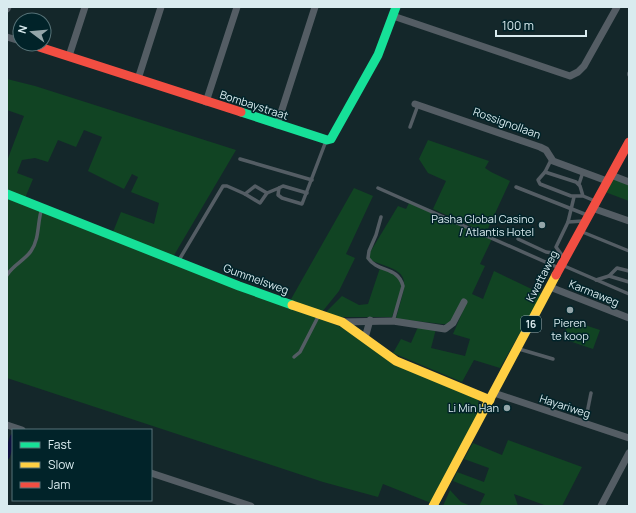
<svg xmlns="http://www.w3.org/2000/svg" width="636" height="513" viewBox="0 0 636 513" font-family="Manrope,sans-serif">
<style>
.green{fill:#114423}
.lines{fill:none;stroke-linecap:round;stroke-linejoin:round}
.canal{stroke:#0d0f3d;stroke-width:6}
.lane{stroke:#545d64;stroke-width:3.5}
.street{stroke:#545d64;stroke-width:7}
.fast{stroke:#16e098;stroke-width:9}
.slow{stroke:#ffcf43;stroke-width:9}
.jam{stroke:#f24e42;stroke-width:9}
.poi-dot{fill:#94a6aa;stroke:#012329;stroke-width:1.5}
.labels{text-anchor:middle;stroke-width:3;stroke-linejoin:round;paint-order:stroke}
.shield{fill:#012329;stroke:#98afb4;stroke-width:1}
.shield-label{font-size:10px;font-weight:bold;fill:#d9ebef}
.street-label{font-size:11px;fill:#d9ebef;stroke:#012329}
.poi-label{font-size:11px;fill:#d9ebef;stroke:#012329;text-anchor:end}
</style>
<rect width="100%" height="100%" fill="#14272a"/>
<g class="green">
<polygon points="7,79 35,86 236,150 173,257 113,232 121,212 154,224 159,203 131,192 138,177 132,174 124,189 88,171 102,137 84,130 76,147 58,140 48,162 35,158 22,160 17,173 33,179 25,198 7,191 7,161 24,116 7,110"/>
<polygon points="428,140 489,161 485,168 491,172 510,181 486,233 433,209 446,181 428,173 419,159"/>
<polygon points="612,178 629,184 629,201 605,192"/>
<polygon points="354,188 373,196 346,254 355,258 339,291 322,312 290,301"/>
<polygon points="7,197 339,326 478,399 480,413 431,503 383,484 378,497 323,482 7,378"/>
<path d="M409 203 492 239 480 264 485 266 472 294 483 299 494 271 542 294 500 368 474 360 462 382 393 353 401 339 411 343 418 327 436 329 431 348 465 356 470 339 453 334 462 313 457 312 451 325 398 319 396 318C409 273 411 274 366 259L398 206 406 209Z"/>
<path d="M380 268C385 270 392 271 396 274 408 283 396 305 392 317H338L325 313 342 296 359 305 368 304Z"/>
<polygon points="569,320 600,330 593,349 563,339"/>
<polygon points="508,440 582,467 562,506 547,506 514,494 518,506 479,506 485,494 453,481 457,472 484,482 489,468 464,459 473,443 502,455"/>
<polygon points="450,490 461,502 471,506 443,506"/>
</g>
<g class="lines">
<polyline class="canal" points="7,456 13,437"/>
<g class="lane">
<polyline points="629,73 629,75"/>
<polyline points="410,127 418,105"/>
<polyline points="240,159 312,180"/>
<polyline points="545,172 551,160"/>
<polyline points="579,184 583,172"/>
<polyline points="516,187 587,215"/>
<polyline points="279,188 283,186 307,193"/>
<polyline points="378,188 559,268"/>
<polyline points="245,194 260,203 267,193 279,188 278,195 282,198 302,204 326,141"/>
<polyline points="583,196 580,186 576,182 545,172 538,180 540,184 571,196 583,196 595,201"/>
<path d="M381 217 376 235 369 251 368 258C378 273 398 266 403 286L393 321"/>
<polyline points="568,222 574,197"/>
<polyline points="580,231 629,251"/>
<polyline points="518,239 546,252 560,254"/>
<polyline points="564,258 556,247 568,222 583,221"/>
<polyline points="179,260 223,186 227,186 245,194 255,186 267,193"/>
<polyline points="562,265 629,294"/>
<path d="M7 275C13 265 25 260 31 251 40 238 37 222 42 208"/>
<polyline points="609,276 617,268 629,271"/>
<polyline points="596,280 609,276 629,282"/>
<polyline points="519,349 553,359"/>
<polyline points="294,357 300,352 319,315"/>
<polyline points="585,423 591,393"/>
</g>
<g class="street">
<polyline points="7,9 8,7"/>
<polyline points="393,16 570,76 578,72 584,66 617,7"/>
<polyline points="7,37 20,41"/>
<polyline points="69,56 85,7"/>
<polyline points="138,79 161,7"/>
<polyline points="206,102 237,7"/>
<polyline points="415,104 540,147 546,150 553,161 607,181"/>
<polyline points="277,125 315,7"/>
<polyline points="611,175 629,182"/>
<polyline points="592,208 629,221"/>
<polyline points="550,287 629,318"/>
<polyline points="342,322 393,321 445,329 453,323 464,302"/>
<polyline points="365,338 370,320"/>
<polyline points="494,393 629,438"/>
<polyline points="7,425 22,430"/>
<polyline points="151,473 251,506"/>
<polyline points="601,506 629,453"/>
</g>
<g class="fast">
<polyline points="241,112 327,140 331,139 378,55 396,7"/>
<polyline points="7,194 239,286 292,305"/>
</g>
<g class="slow">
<polyline points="292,305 342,322 396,361 490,400"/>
<polyline points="433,506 556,275"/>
</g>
<g class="jam">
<polyline points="30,44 241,112"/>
<polyline points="556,275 629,142"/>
</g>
</g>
<g class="poi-dot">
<circle cx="542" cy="225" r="4"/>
<circle cx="570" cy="310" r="4"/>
<circle cx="507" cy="408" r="4"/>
</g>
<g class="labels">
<rect class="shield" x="521" y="316" width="20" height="16" rx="3"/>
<g class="shield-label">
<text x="531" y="328">16</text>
</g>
<g class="street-label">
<text transform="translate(254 105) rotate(18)" y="4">Bombaystraat</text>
<text transform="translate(507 123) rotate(20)" y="4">Rossignollaan</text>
<text transform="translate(542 276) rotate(-63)" y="4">Kwattaweg</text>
<text transform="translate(256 279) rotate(20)" y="4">Gummelsweg</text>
<text transform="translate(594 293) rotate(22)" y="4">Karmaweg</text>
<text transform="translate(565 406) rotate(18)" y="4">Hayariweg</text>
</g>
<g class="poi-label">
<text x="534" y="223">Pasha Global Casino<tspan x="534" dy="13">/ Atlantis Hotel</tspan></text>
<text x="570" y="327" text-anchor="middle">Pieren<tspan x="570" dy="13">te koop</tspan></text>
<text x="499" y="412">Li Min Han</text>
</g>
</g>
<rect width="636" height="513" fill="none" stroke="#d9ebef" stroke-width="16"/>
<rect x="12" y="429" width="140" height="72" fill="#012329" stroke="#577378"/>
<rect x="20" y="442" width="20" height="6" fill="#16e098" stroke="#577378"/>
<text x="48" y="449" font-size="12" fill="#d9ebef">Fast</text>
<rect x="20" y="462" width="20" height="6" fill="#ffcf43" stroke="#577378"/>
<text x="48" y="469" font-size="12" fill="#d9ebef">Slow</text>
<rect x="20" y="482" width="20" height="6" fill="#f24e42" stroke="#577378"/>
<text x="48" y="489" font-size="12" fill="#d9ebef">Jam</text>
<g transform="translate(32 32) rotate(286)"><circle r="19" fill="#012329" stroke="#577378"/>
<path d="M0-3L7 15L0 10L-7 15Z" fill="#94a6aa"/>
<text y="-6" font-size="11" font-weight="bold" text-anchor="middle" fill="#d9ebef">N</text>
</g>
<path d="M496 30v6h90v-6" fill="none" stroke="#d9ebef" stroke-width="2"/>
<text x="502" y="30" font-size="12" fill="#d9ebef" stroke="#012329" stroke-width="3" paint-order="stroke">100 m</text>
</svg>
